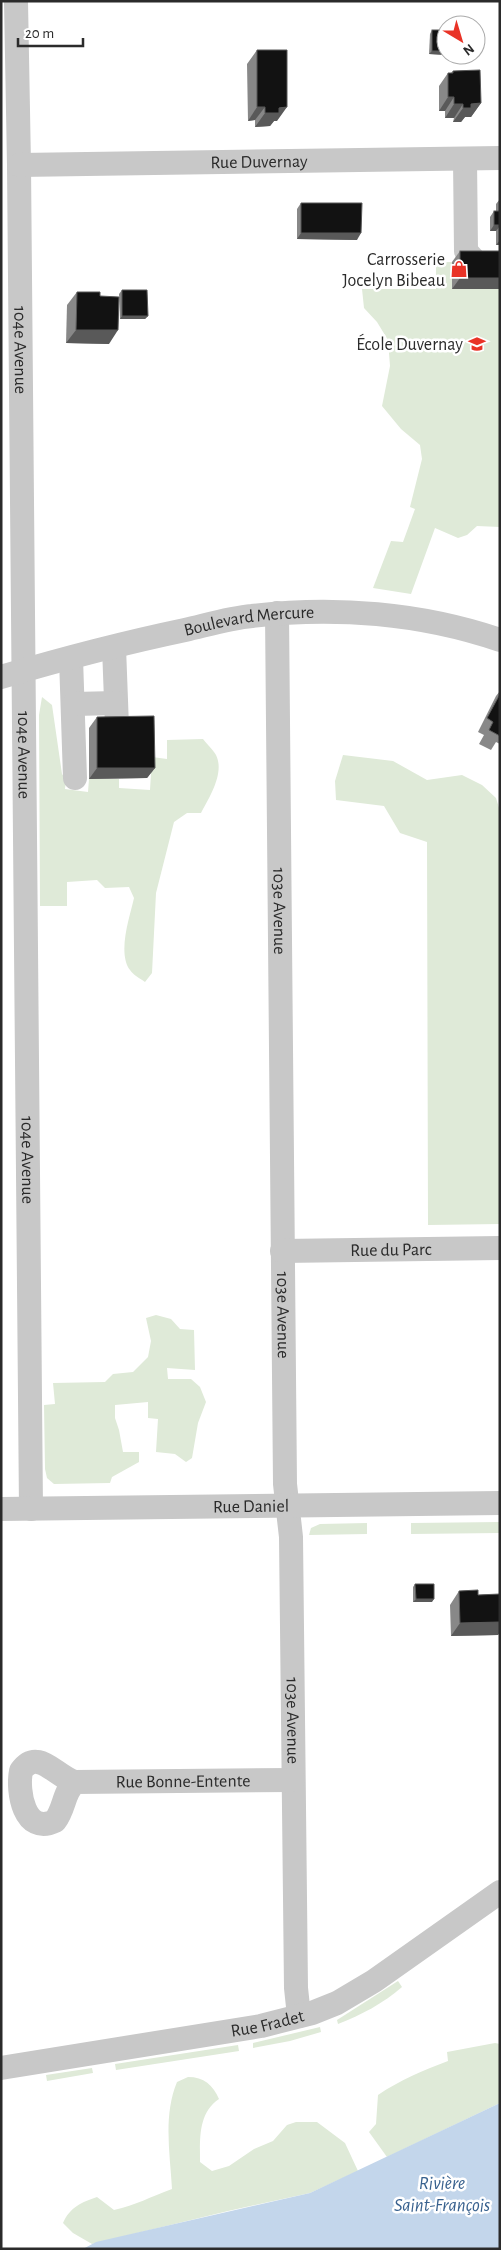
<svg xmlns="http://www.w3.org/2000/svg" width="501" height="2250" viewBox="0 0 501 2250" font-family="'Alegreya Sans',sans-serif">
<style>
.green{fill:#dfead8}
.water{fill:#c3d6eb}
.lines{fill:none;stroke-linecap:round;stroke-linejoin:round}
.minor{stroke:#c8c8c8;stroke-width:24}
.wall{fill:#888}
.shaded-wall{fill:#595959}
.building{fill:#121212;stroke:#595959}
.labels{text-anchor:middle;stroke-width:5;stroke-linejoin:round;paint-order:stroke}
.street-label{font-size:18px;fill:#2b2b2b;stroke:#fff}
.poi-label{font-size:18px;fill:#2b2b2b;stroke:#fff;text-anchor:end}
.water-label{font-size:19px;font-style:italic;fill:#38618e;stroke:#fff}
</style>
<rect width="100%" height="100%" fill="#fff"/>
<g class="green">
<polygon points="436,262 452,262 453,289 500,289 500,527 477,526 467,535 458,538 435,528 411,594 373,588 391,541 403,542 415,509 410,507 422,459 420,445 401,429 382,406 390,366 388,340 377,322 364,308 362,289 436,289"/>
<path d="M42 697 52 705 62 774 66 780 65 789 88 792 89 779H119V788L150 790 152 757 167 759V740L203 739C207 744 213 750 216 755 225 773 209 798 201 813H187L174 822 156 893 152 973 145 982C141 979 133 975 130 970 117 953 130 916 134 898L129 887 105 888 97 880 67 882V906H40L39 715Z"/>
<polygon points="343,755 393,761 427,780 462,775 482,785 496,798 500,811 500,1224 428,1225 427,842 400,833 384,806 336,800 335,781"/>
<polygon points="156,1315 171,1319 180,1329 194,1330 195,1370 167,1368 168,1379 191,1379 200,1387 206,1402 198,1423 192,1458 186,1462 175,1454 156,1452 158,1419 148,1418 148,1402 115,1405 115,1418 119,1430 123,1452 139,1452 139,1462 112,1477 110,1483 54,1484 47,1478 45,1469 44,1405 55,1404 53,1383 105,1382 113,1374 133,1372 148,1357 151,1341 146,1318"/>
<polygon points="500,1522 500,1533 411,1534 411,1523"/>
<polygon points="367,1523 367,1534 309,1535 311,1528 320,1524"/>
<path d="M398 1981 402 1987C384 2003 361 2015 338 2024L337 2020Z"/>
<polygon points="320,2027 321,2032 290,2041 253,2048 253,2043"/>
<path d="M495 2043 500 2044V2103L387 2157 369 2132 376 2124 378 2095C400 2080 424 2070 448 2061L447 2052Z"/>
<polygon points="238,2045 239,2051 116,2070 115,2064"/>
<polygon points="92,2068 93,2073 47,2081 46,2075"/>
<path d="M188 2077C204 2077 213 2085 219 2099 198 2113 200 2139 200 2162L212 2171 229 2166 254 2149 273 2141 287 2125 296 2122H317L345 2143 358 2171 310 2193 228 2211 92 2244 73 2233 63 2223C70 2207 82 2202 97 2197L114 2210C136 2205 150 2197 172 2189 170 2153 163 2116 177 2082Z"/>
</g>
<polygon class="water" points="500,2103 500,2249 83,2249 96,2242 310,2193"/>
<g class="lines">
<g class="minor">
<path id="s1" d="M16 1 19 165 31 1509"/>
<polyline points="465,159 466,251 476,262"/>
<path id="s2" d="M19 165 500 158"/>
<path id="s3" d="M277 613 285 1484 291 1537 296 1988 299 2016"/>
<polyline points="114,647 117,727"/>
<polyline points="71,658 75,778"/>
<path id="s4" d="M1 677C62 659 123 643 185 630 207 625 230 618 252 616 334 606 421 613 500 640"/>
<polyline points="74,704 116,703"/>
<path id="s5" d="M282 1251 500 1248"/>
<path id="s6" d="M1 1509 500 1503"/>
<path id="s7" d="M75 1782C63 1793 65 1808 55 1821 24 1836 17 1791 21 1771 38 1747 56 1777 75 1782L293 1780"/>
<path id="s8" d="M1 2068 261 2026 312 2013 337 2003 374 1981 500 1892"/>
</g>
</g>
<g class="wall">
<polygon points="432,30 446,55 429,54 430,34"/>
<polygon points="257,50 277,121 274,121 270,126 255,127 255,120 248,121 247,64"/>
<polygon points="453,71 481,103 471,117 465,117 461,122 453,122 454,118 445,118 445,111 439,111 439,86 448,73 451,73"/>
<polygon points="500,199 500,245 496,245 496,231 490,231 490,217 494,211 496,211 496,204"/>
<polygon points="301,203 357,240 297,239 297,209"/>
<polygon points="460,251 500,251 500,289 452,289 452,262"/>
<polygon points="122,290 148,316 145,319 120,319 119,294"/>
<polygon points="77,292 100,296 109,344 66,343 67,305"/>
<polygon points="500,691 500,744 496,742 491,750 479,744 484,735 478,732 496,696"/>
<polygon points="97,717 155,768 147,778 89,779 89,728"/>
<polygon points="415,1584 432,1602 413,1602 413,1587"/>
<polygon points="459,1591 478,1595 500,1594 500,1632 498,1635 451,1636 450,1605"/>
</g>
<g class="shaded-wall">
<polygon points="432,51 446,51 446,55 429,54"/>
<polygon points="448,97 454,97 445,111 439,111"/>
<polygon points="481,103 471,117 465,117 461,122 453,122 463,108 471,104"/>
<polygon points="454,104 463,104 454,118 445,118"/>
<polygon points="257,107 265,107 255,120 248,121"/>
<polygon points="287,107 277,121 274,121 270,126 255,127 265,113 279,108"/>
<polygon points="494,225 500,225 500,226 496,231 490,231"/>
<polygon points="301,233 361,233 357,240 297,239"/>
<polygon points="500,240 500,245 496,245"/>
<polygon points="460,278 500,278 500,289 452,289"/>
<polygon points="122,316 148,316 145,319 120,319"/>
<polygon points="76,330 118,330 109,344 66,343"/>
<polygon points="97,768 155,768 147,778 89,779"/>
<polygon points="416,1599 434,1599 432,1602 413,1602"/>
<polygon points="500,1622 500,1632 498,1635 451,1636 460,1623"/>
</g>
<g class="building">
<rect x="432" y="30" width="14" height="21"/>
<polygon points="257,50 287,50 287,107 279,108 279,113 265,113 265,107 257,107"/>
<polygon points="480,70 481,103 471,104 471,108 463,108 463,104 454,104 454,97 448,97 448,73 453,73 453,71"/>
<polygon points="301,203 362,203 361,233 301,233"/>
<rect x="494" y="211" width="6" height="14"/>
<rect x="460" y="251" width="40" height="27"/>
<polygon points="122,290 147,290 148,316 122,316"/>
<polygon points="77,292 100,292 100,296 119,297 118,330 76,330"/>
<polygon points="500,694 500,736 489,730 493,722 487,718"/>
<polygon points="154,716 155,768 97,768 97,717"/>
<polygon points="415,1584 434,1584 434,1599 416,1599"/>
<polygon points="478,1590 478,1595 500,1594 500,1622 460,1623 459,1591"/>
</g>
<defs>
<g id="shop-bare" transform="scale(1.35)"><path d="M-5-2.5h2.3a2.7 3.5 0 0 1 5.4 0H5L5.5 6h-11ZM-1.5-2.5h3a1.5 2.3 0 0 0-3 0Z" fill="#e93327" stroke="#fff" stroke-width="2.5" paint-order="stroke"/></g>
<g id="school-bare" transform="scale(1.35)"><path d="M0-5L7-2L0 1L-7-2ZM-4 1L0 2.5L4 1V4Q0 6-4 4Z" fill="#e93327" stroke="#fff" stroke-width="2.5" paint-order="stroke"/></g>
</defs>
<g fill-rule="evenodd">
<use href="#shop-bare" x="459" y="269"/>
<use href="#school-bare" x="477" y="344"/>
</g>
<g class="labels">
<g class="street-label">
<text dy="6" stroke="none"><textPath href="#s2" startOffset="240">Rue Duvernay</textPath></text>
<text dy="6" stroke="none"><textPath href="#s1" startOffset="349">104e Avenue</textPath></text>
<text dy="6" stroke="none"><textPath href="#s4" startOffset="255">Boulevard Mercure</textPath></text>
<text dy="6" stroke="none"><textPath href="#s1" startOffset="754">104e Avenue</textPath></text>
<text dy="6" stroke="none"><textPath href="#s3" startOffset="298">103e Avenue</textPath></text>
<text dy="6" stroke="none"><textPath href="#s1" startOffset="1159">104e Avenue</textPath></text>
<text dy="6" stroke="none"><textPath href="#s5" startOffset="109">Rue du Parc</textPath></text>
<text dy="6" stroke="none"><textPath href="#s3" startOffset="702">103e Avenue</textPath></text>
<text dy="6" stroke="none"><textPath href="#s6" startOffset="250">Rue Daniel</textPath></text>
<text dy="6" stroke="none"><textPath href="#s3" startOffset="1108">103e Avenue</textPath></text>
<text dy="6" stroke="none"><textPath href="#s7" startOffset="291">Rue Bonne-Entente</textPath></text>
<text dy="6" stroke="none"><textPath href="#s8" startOffset="270">Rue Fradet</textPath></text>
</g>
<g class="poi-label">
<text x="445" y="265">Carrosserie<tspan x="445" dy="21">Jocelyn Bibeau</tspan></text>
<text x="463" y="350">École Duvernay</text>
</g>
<g class="water-label">
<text x="442" y="2189">Rivière<tspan x="442" dy="22">Saint-François</tspan></text>
</g>
</g>
<rect width="501" height="2250" fill="none" stroke="#2b2b2b" stroke-width="5"/>
<g transform="translate(461 40) rotate(142)"><circle r="24" fill="#ffffff" stroke="#aaaaaa"/>
<path d="M0-4L9 19L0 12L-9 19Z" fill="#e93327"/>
<text y="-8" font-size="14" font-weight="bold" text-anchor="middle" fill="#2b2b2b">N</text>
</g>
<path d="M18 38v8h65v-8" fill="none" stroke="#2b2b2b" stroke-width="2.5"/>
<text x="25" y="38" font-size="15" fill="#2b2b2b" stroke="#ffffff" stroke-width="4" paint-order="stroke">20 m</text>
</svg>
